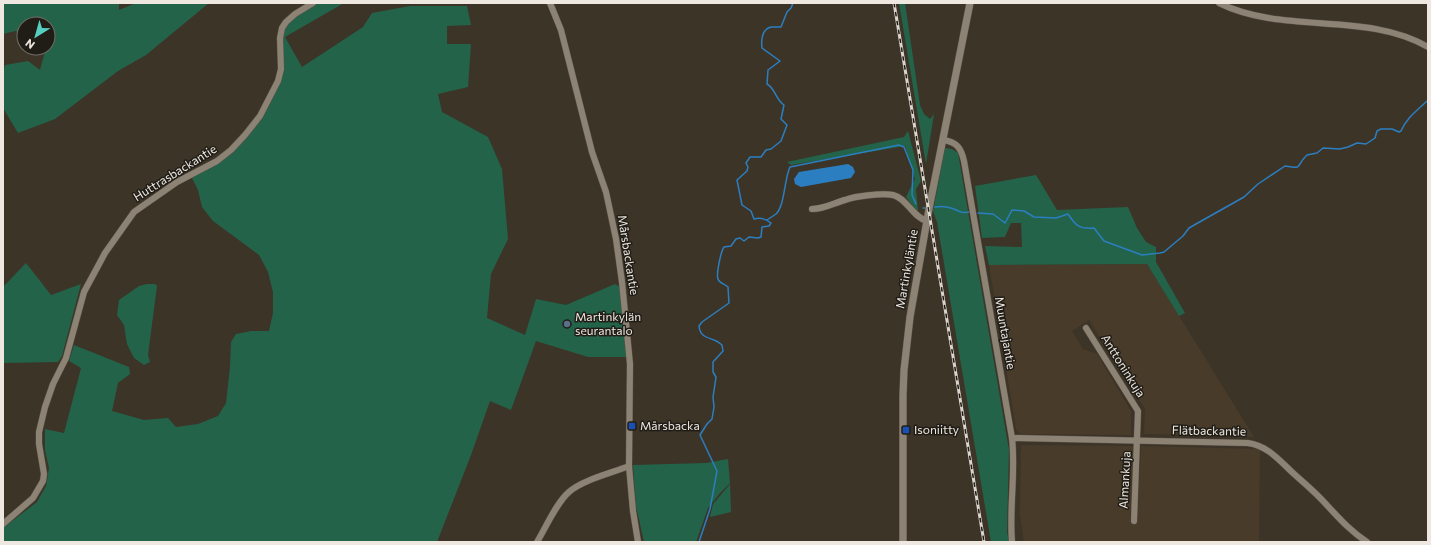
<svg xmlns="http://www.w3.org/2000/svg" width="1431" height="545" viewBox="0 0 1431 545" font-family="Commissioner,sans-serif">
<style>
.built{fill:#483b29}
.green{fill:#236349}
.water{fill:#2b7fc1}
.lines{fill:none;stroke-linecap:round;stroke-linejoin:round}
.stream{stroke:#2b7fc1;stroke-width:1.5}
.minor-casing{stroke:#595146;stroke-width:7}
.tertiary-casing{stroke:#595146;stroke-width:8}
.minor{stroke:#8d8375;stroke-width:6}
.tertiary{stroke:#8d8375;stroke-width:7}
.rail-casing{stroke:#dbd5cd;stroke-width:3}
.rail{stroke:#201d17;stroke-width:1.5;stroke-dasharray:4.5;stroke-linecap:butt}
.service-dot{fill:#5c6f8a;stroke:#201d17;stroke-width:1.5}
.transit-dot{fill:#1a4fb4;stroke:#201d17;stroke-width:1.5}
.labels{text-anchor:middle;stroke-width:3;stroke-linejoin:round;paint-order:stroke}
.street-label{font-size:12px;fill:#eee8e1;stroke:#201d17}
.poi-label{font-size:12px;fill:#eee8e1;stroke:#201d17;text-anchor:start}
</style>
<rect width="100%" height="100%" fill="#3d3428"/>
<g class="built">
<polygon points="1147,264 1254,437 1144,434 1145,409 1089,320 1072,331 1083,349 1097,354 1131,411 1131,435 1021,434 1016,429 989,265"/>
<polygon points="1021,445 1133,446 1130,523 1137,523 1141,446 1254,449 1260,450 1259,542 1024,542 1020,514"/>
</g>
<g class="green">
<polygon points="3,3 119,3 119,10 136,3 209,3 146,55 118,71 55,119 18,133 3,108 3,72 5,65 28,61 40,70 46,48 48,48 48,24 24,24 24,34 15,31 3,34"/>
<polygon points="318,3 344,3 285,37 302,67 363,27 372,13 410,6 467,6 471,25 447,26 447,44 471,44 468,87 438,94 442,112 488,137 502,169 508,239 491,274 487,318 525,335 536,299 566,305 615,284 620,287 627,357 588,357 536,341 511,410 490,401 471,455 437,542 3,542 3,528 37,502 46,486 49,468 45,450 45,429 64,433 81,368 69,361 74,345 129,367 130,374 118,383 112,411 144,420 168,418 176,427 198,424 218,416 226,403 230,367 231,342 236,334 251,331 269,331 273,313 273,292 268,272 259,255 213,221 202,207 198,190 192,178 210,167 247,137 280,81 282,40 284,29 288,23 298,14"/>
<polygon points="899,3 905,3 920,105 924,114 930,119 934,114 926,164"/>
<polygon points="908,131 921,181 916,189 918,211 915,209 906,197 915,179 905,146 791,165 787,162 904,137"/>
<polygon points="945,148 952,149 958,153 1009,450 1007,532 1009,542 991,542 937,222 933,211"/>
<polygon points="1036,175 1057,210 1128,207 1137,228 1146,242 1156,247 1156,262 1185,313 1179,316 1147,264 989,265 985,246 1022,247 1021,223 1011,223 1005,237 982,238 975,186"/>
<polygon points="26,263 51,295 81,284 62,356 58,362 3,363 3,287"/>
<polygon points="147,284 155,284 157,286 148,355 150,362 144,365 134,358 127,344 124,325 117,315 119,300 139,286"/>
<polygon points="728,459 730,483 720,493 708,508 696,542 644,542 636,506 633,465 706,463"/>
<polygon points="730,484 731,512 710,517 713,504"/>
</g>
<polygon class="water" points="848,164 853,167 855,172 851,178 801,187 795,184 794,179 799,172"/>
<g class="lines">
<g class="stream">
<path d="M935 207C940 206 945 206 951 208 959 210 959 214 969 212"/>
<polyline points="923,208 925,208"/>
<path d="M978 213 993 214 1005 223 1012 210 1024 211 1034 217 1056 218 1068 214C1076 226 1079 229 1094 228L1104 241 1142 255 1160 253 1164 252 1183 236 1189 228 1196 224 1244 197 1258 184 1285 166C1305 169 1294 167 1307 155L1317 153 1323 148 1340 149 1348 147 1357 143 1366 144 1375 138 1377 131 1381 129H1392L1399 132 1401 131C1406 118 1418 110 1428 100"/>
<path d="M767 220C770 218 773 216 776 214 785 205 784 180 790 167L899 145 904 147 913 170 912 195 916 204"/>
<path d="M699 542 710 509 717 471 700 435 707 424 712 419 714 407 713 397 716 377 713 372V362L723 351 722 345C720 343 717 341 714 340 706 337 700 336 699 326L702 322 729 303 728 287C725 284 719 283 718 279 716 274 721 251 724 247L731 246 736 239 740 238 744 241 749 237 758 238 761 237 762 227 769 226 771 223C766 219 760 217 754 219L751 211 742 205 737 180 747 171 748 167 746 163 750 157H761L766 150 771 149 781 141 787 125 781 119 784 105C775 99 776 89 767 84L768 70 780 61 762 48C761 40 762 29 771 27 774 27 778 27 781 27L787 12 791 8 793 3"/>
</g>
<g class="minor-casing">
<g id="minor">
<polyline points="550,3 561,30 592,152 606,192 616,239 622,282 630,364 629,466 633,511 638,542"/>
<path d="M1219 3C1284 35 1366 11 1428 47"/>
<path d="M943 140C957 142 961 148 964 161L1012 438C1016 473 1009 507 1012 542"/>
<path d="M812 209C824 209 834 203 845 200 855 196 882 193 893 195 907 198 912 217 927 221"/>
<polyline points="1086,328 1138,411 1134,521"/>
<path d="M1012 438 1248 443C1268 446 1279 460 1293 473 1304 483 1315 492 1324 502 1338 517 1350 531 1367 542"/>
<polyline points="3,524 33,498 43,481 44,474 39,444 39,432 45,407 53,384 66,358 84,292 105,253 134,212 177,182 217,161 231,150 245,135 260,116 278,81 281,69 280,38 282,28 286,22 295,14 313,3"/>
<path d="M537 542C546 527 557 502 569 492 582 480 612 473 629 466"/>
</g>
</g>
<g class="tertiary-casing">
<polyline id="tertiary" points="903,542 903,395 904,370 910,317 929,209 970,3"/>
</g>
<use href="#minor" class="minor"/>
<use href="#tertiary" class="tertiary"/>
<g class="rail-casing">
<polyline id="rail" points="894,3 984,542"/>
</g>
<use href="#rail" class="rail"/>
</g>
<circle class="service-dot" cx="567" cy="324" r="4"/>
<g class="transit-dot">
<rect x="628" y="422" width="8" height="8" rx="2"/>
<rect x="902" y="426" width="8" height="8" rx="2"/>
</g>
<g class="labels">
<g class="street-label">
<text transform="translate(175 173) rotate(-32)" y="4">Huttrasbackantie</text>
<text transform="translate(628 255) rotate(81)" y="4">Mårsbackantie</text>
<text transform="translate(907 269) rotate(-80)" y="4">Martinkyläntie</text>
<text transform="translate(1005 333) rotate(80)" y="4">Muuntajantie</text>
<text transform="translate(1123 366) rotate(58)" y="4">Anttoninkuja</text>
<text transform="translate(1209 431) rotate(1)" y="4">Flätbackantie</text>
<text transform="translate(1125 480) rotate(-87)" y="4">Almankuja</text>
</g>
<g class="poi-label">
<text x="575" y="321">Martinkylän<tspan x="575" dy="14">seurantalo</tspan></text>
<text x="640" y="430">Mårsbacka</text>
<text x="914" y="434">Isoniitty</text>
</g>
</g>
<rect width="1431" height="545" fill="none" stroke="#eee8e1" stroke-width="8"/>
<g transform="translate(36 36) rotate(217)"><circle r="19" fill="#201d17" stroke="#726e68"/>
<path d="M0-3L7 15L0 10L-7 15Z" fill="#56cec2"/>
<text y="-6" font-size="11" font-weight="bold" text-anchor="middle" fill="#eee8e1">N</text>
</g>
</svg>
